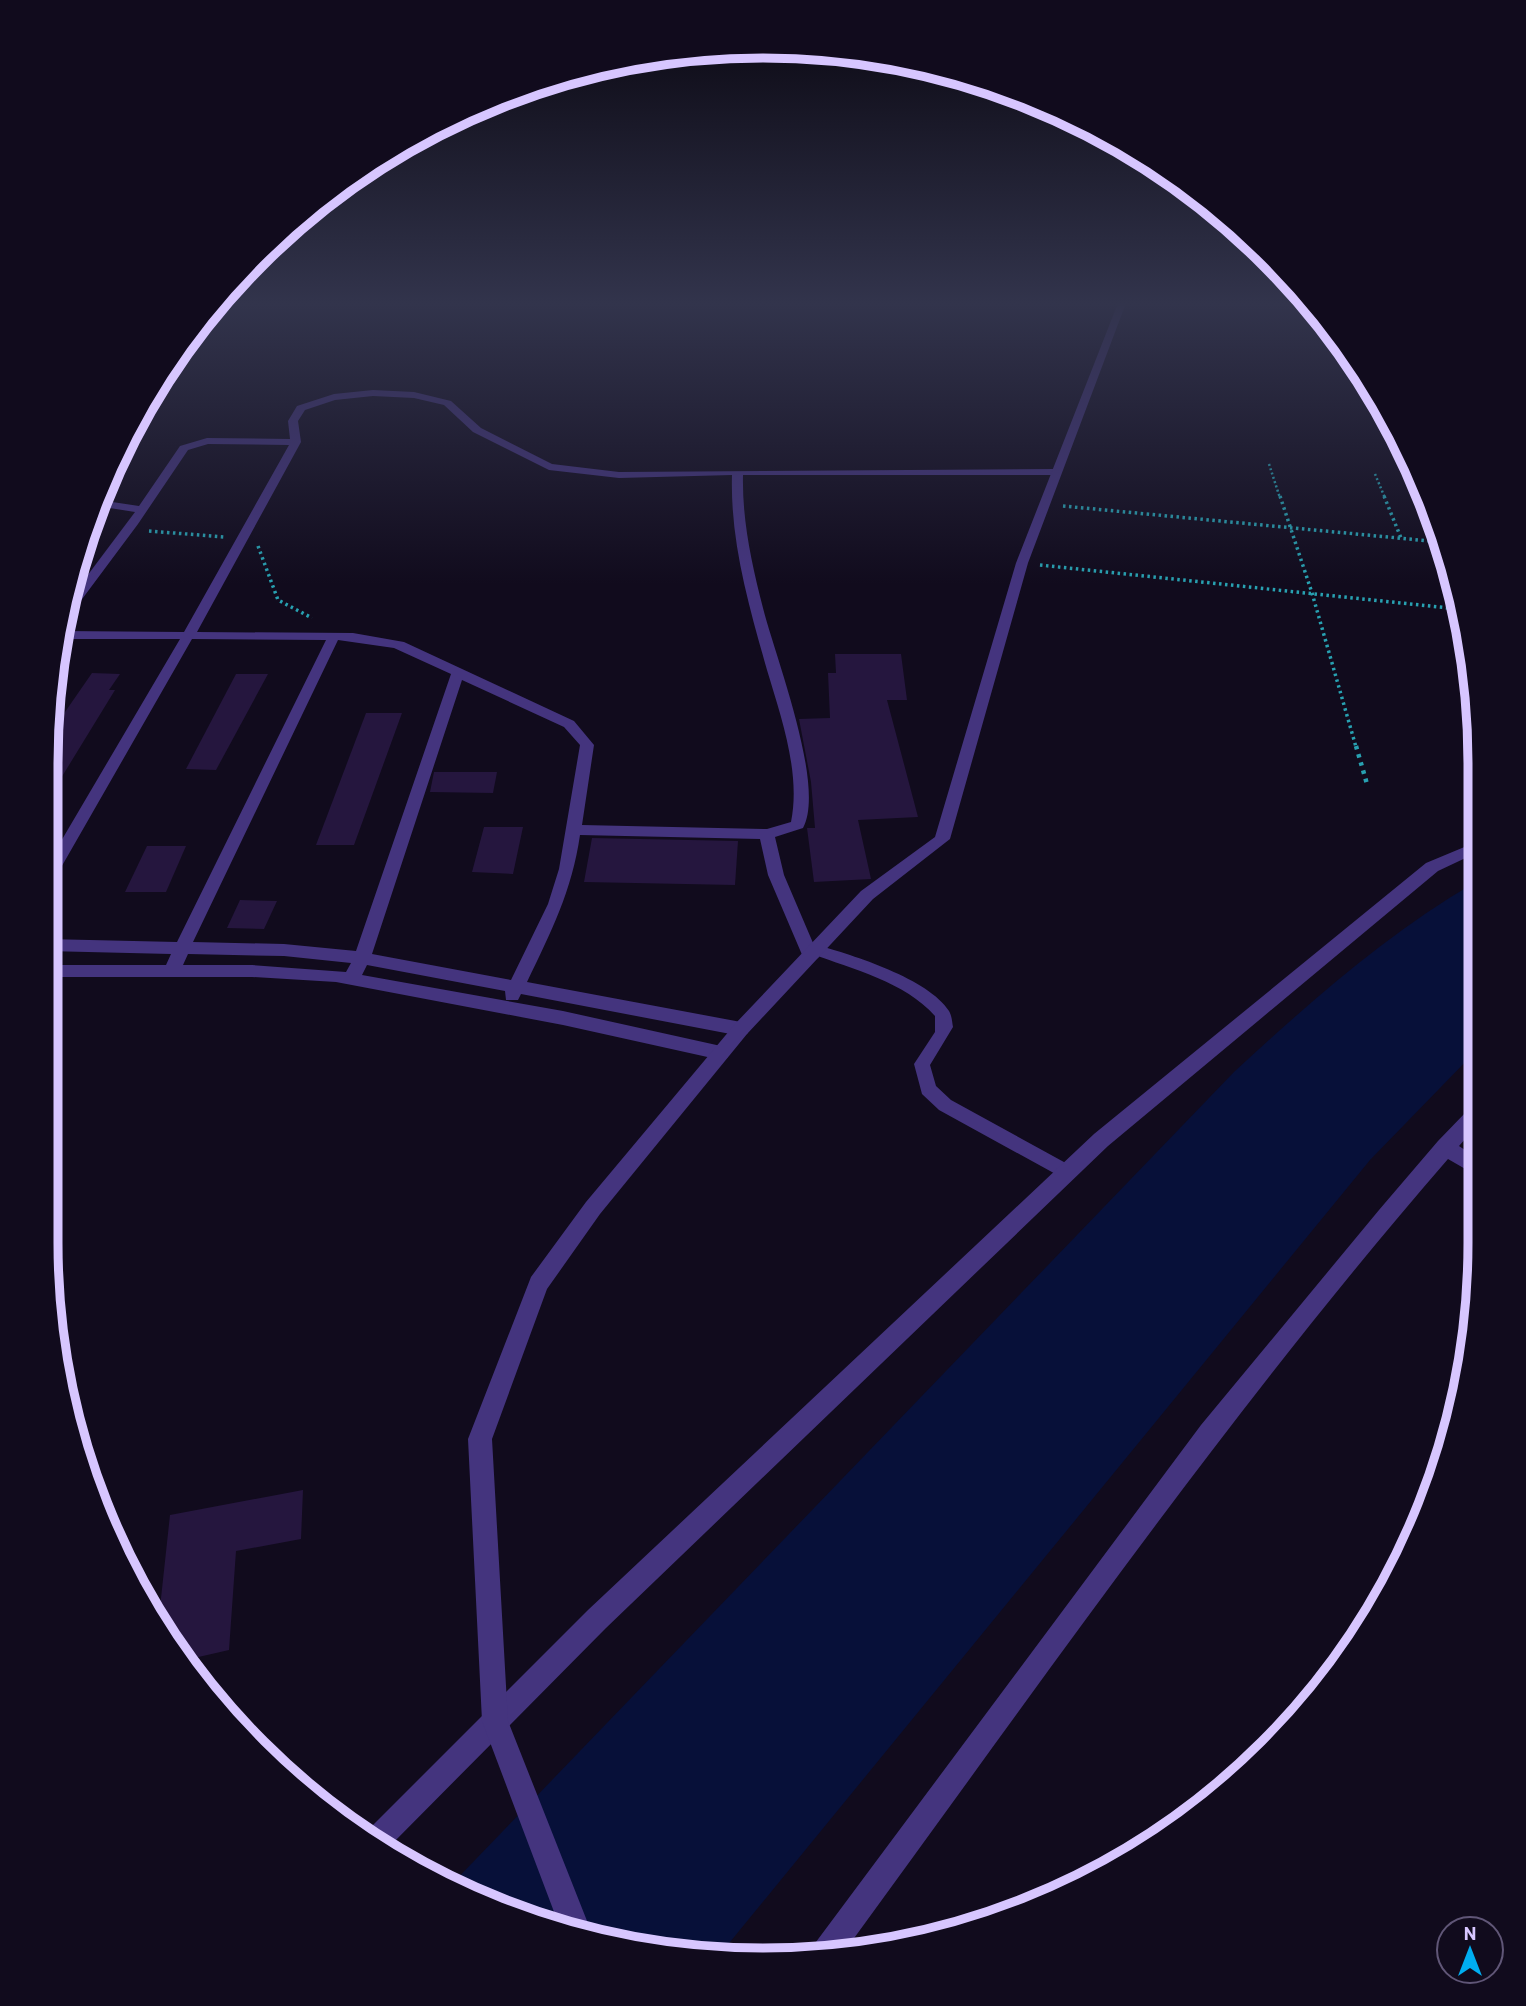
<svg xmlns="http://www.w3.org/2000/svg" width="1526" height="2006" viewBox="0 0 1526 2006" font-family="Barlow,sans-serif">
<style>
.water{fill:#071039}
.building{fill:#25163e}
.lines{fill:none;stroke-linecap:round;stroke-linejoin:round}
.path-far2{stroke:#28a1b1;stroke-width:2.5;stroke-dasharray:2 2.5;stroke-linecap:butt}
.path-far1{stroke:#28a1b1;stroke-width:3.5;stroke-dasharray:2.5 3.5;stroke-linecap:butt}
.path{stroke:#28a1b1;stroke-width:4.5;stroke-dasharray:3.5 5;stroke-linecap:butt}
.service{fill:#44347e;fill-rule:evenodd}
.minor{fill:#44347e;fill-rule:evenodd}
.tertiary{fill:#44347e;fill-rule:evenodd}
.rim{fill:none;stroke:#d7c6ff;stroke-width:9}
</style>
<rect width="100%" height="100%" fill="#110b1d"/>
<path class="water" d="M1474 883V1053L1370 1160 721 1953 623 1947 449 1887 1234 1072C1310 1002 1385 935 1474 883Z"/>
<g class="building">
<polygon points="835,654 901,654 907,700 887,700 918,817 858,820 871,879 814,882 807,828 815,828 811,782 799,719 830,718 828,673 836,673"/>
<polygon points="92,673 120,674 109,690 115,690 47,801 47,738"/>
<polygon points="236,674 268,674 216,770 186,769"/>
<polygon points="366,713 402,713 354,845 316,845"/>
<polygon points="434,772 497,772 493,793 430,792"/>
<polygon points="484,827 523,827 513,874 472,872"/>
<polygon points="592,838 738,841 735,885 584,882"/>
<polygon points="147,846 186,846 166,892 125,892"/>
<polygon points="240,900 277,901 264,929 227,928"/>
<polygon points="303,1490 301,1539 236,1551 229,1650 181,1661 158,1626 170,1515"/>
</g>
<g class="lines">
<g class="path-far2">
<polyline points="1269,464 1280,498"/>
<polyline points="1375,474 1385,498"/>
</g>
<g class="path-far1">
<polyline points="1280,496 1312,593 1356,747"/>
<polyline points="1384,496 1401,538"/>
<polyline points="1063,506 1440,542"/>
<polyline points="149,531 224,537"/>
<polyline points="258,546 278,600 312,618"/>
<polyline points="1040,565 1458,609"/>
</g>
<polyline class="path" points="1356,746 1367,784"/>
<path class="service" d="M817 945C853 955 929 979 949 1011 952 1016 952 1022 953 1027L930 1065 936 1086 951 1100 1073 1167 1076 1172 1073 1177 1067 1179 1061 1177 939 1110 922 1094 914 1064 935 1032V1016C905 982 853 969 812 954L809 950Z"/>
<g class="minor">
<path d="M373 390 414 392 451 401 481 428 552 464 619 472 1055 469 1060 472 1055 475H743C742 521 752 565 763 608 775 656 826 786 803 828L775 837 784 875 819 957 811 963 803 957 768 875 760 839 580 835C572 891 551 932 527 982L741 1022 747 1024 750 1029 747 1034 741 1036 521 994 518 1000H506L505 991 367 965 362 975 563 1011 721 1046 727 1048 730 1053 727 1058 721 1060 563 1025 336 982 252 977H46V965H166L171 954 46 951V939L177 942 326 640 192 639 55 878 47 883V865L180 639H60L61 631 184 632 289 445 208 444 188 450 138 524 68 618 63 619 66 604 135 512 97 506 99 500 139 506 180 446 207 438 290 439 288 421 297 406 334 394ZM373 396 414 398 444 405 473 432 549 470 619 478 732 475C730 542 749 606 767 670 781 717 801 773 791 822L767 829 582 825 594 745 574 721 404 642 353 633 197 632 301 442 298 421 305 410 335 400ZM338 640 394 648 451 674 356 951 284 944 193 942ZM462 680 564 727 580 745 559 869 548 904 511 980 372 954ZM188 954 284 956 351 963 346 972 252 965H183Z"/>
<polygon points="1474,843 1474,854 1438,871 1108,1146 606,1628 388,1848 365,1833 588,1610 1094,1134 1426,863"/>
<path d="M1474 1109V1129L1459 1146 1474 1156V1174L1448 1159C1230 1410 1040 1684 844 1952L809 1959 813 1946 1201 1425 1379 1210 1438 1141 1467 1111Z"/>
</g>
<polygon class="tertiary" points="1118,303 1126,303 1028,563 950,839 873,899 747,1034 600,1214 547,1289 492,1439 508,1721 591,1931 589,1935 559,1925 482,1721 468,1439 531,1277 586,1202 735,1024 861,891 935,837 1016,563"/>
</g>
<linearGradient id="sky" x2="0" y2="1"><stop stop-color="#090610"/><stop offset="0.52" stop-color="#32344c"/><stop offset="1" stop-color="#32344c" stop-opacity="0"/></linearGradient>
<rect width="1526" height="584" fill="url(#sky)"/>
<path d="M0 0H1526V2006H0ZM763 58H763A705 705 0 0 1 1468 763V1243A705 705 0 0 1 763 1948H763A705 705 0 0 1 58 1243V763A705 705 0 0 1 763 58Z" fill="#110b1d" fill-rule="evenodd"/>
<path class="rim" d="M763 58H763A705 705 0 0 1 1468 763V1243A705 705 0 0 1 763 1948H763A705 705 0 0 1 58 1243V763A705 705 0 0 1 763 58Z"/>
<g transform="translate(1470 1950)"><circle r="33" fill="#110b1d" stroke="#605677" stroke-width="2"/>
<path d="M0-5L12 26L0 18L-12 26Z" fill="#00aef1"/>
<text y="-10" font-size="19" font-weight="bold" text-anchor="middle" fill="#d7c6ff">N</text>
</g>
</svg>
